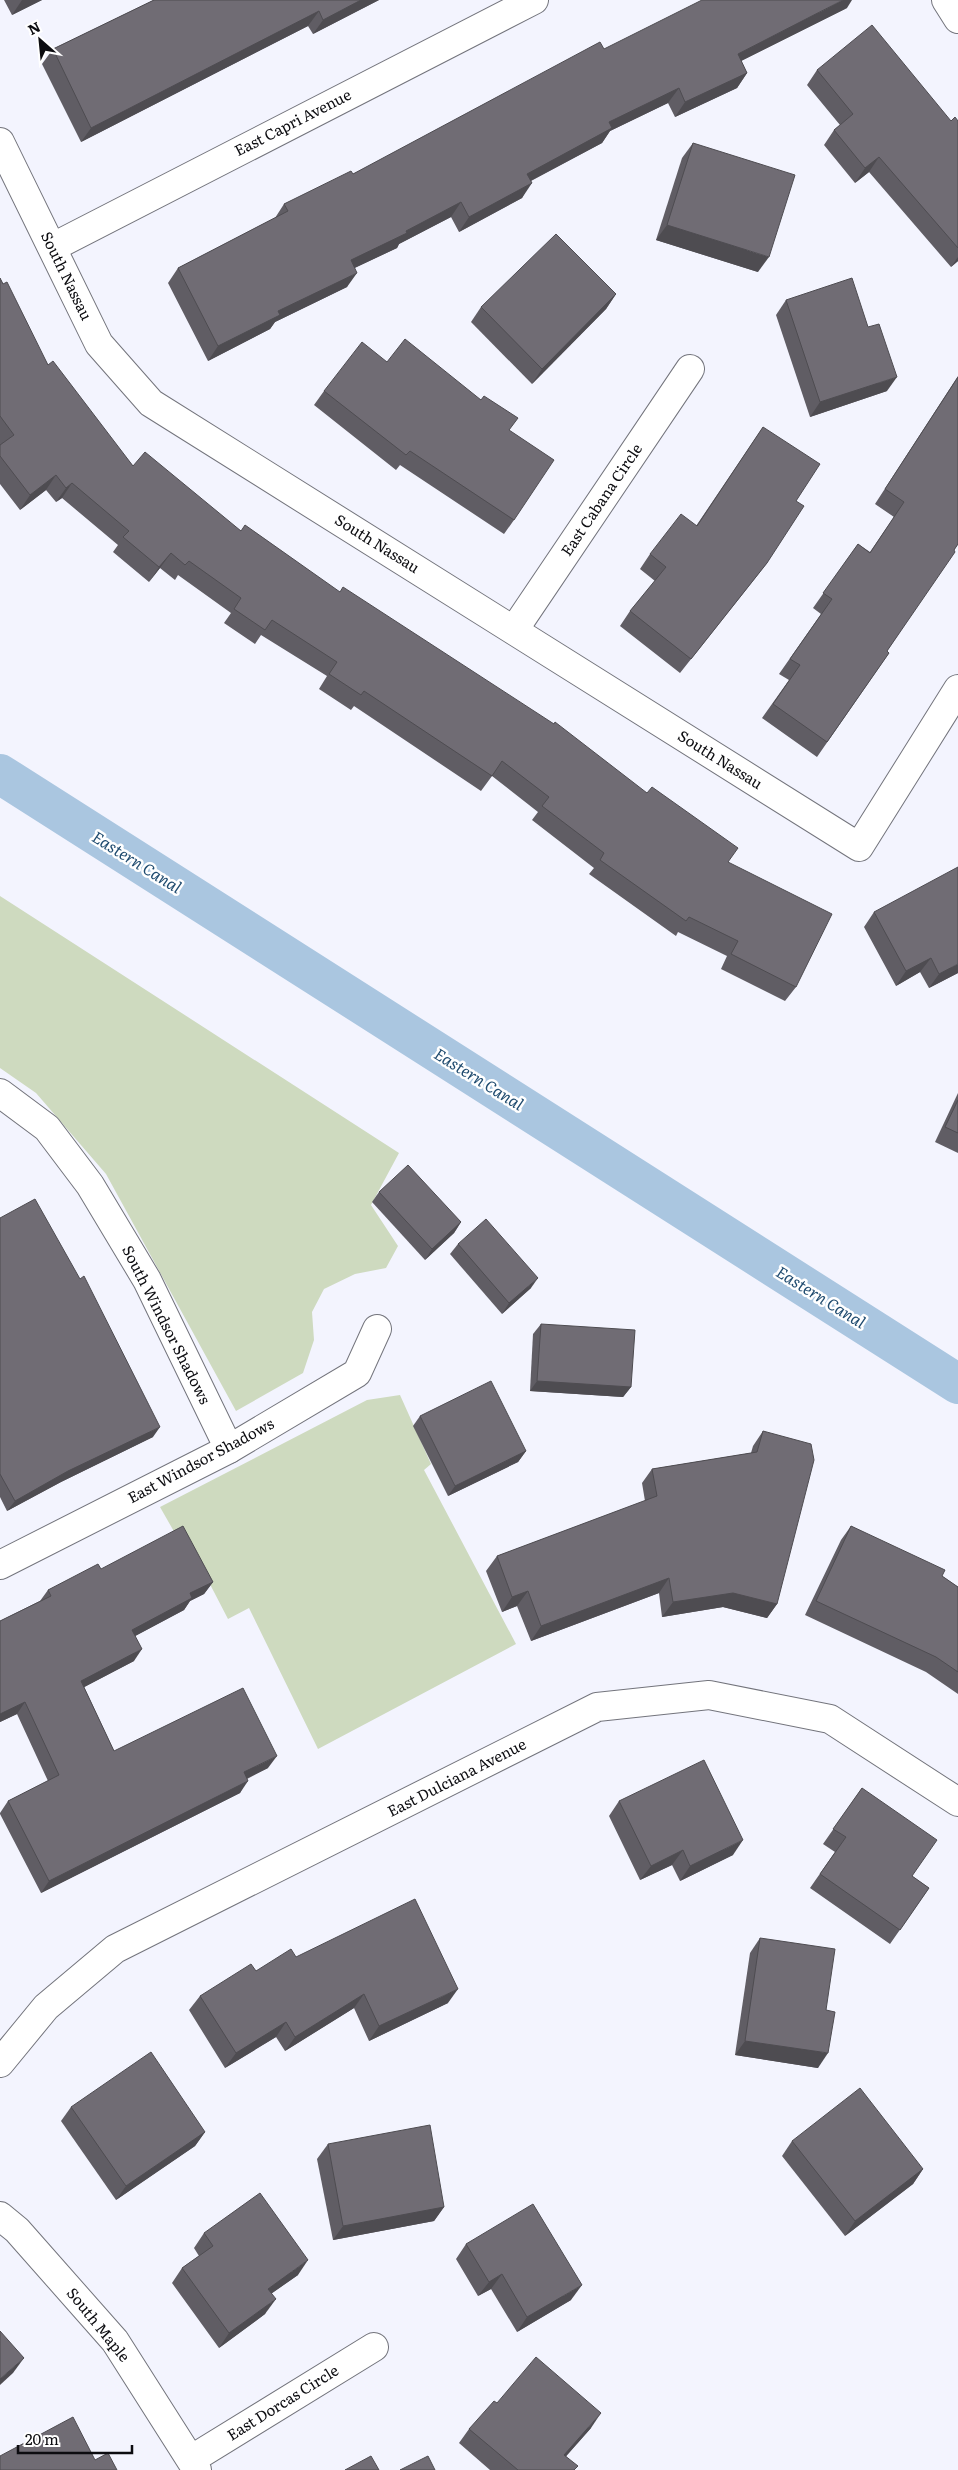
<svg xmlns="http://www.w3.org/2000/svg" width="958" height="2470" viewBox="0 0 958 2470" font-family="Literata,serif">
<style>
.green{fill:#cedabf}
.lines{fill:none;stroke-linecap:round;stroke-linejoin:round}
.canal{stroke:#aac6e0;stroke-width:40}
.street-casing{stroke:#73747c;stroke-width:30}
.street{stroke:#fff;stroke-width:28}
.wall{fill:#605d64}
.shaded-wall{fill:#4e4c51}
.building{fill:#706c74;stroke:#4e4c51}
.labels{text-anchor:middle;stroke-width:5;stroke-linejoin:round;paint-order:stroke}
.street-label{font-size:15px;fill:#0c0c10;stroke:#fff}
.water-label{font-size:16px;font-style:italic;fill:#1f4b6f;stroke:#fff}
</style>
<rect width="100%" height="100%" fill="#f3f4fe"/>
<g class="green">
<polygon points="0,896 399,1153 371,1205 398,1246 386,1268 355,1274 324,1289 312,1312 314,1340 303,1373 236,1411 106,1174 36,1093 0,1068"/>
<polygon points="400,1395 431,1464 424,1470 516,1644 318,1749 249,1608 228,1619 199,1563 176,1535 160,1507 367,1400"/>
</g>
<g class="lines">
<polyline class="canal" points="0,774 958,1384"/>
<g class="street-casing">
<g id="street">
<polyline points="946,0 958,19"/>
<polyline points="0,142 99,344 151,403 859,847 958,689"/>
<polyline points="53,247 534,0"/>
<polyline points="514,630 690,369"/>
<polyline points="0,1093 47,1128 90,1185 147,1280 229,1449"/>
<polyline points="0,1565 229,1449 357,1373 377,1329"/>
<polyline points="0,2063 46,2007 115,1949 597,1707 709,1695 830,1719 958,1802"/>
<polyline points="0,2216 17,2230 115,2341 197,2470"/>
<polyline points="192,2459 374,2347"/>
</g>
</g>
<use href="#street" class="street"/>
</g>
<g class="wall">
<polygon points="4,0 42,0 12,15"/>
<polygon points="154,0 379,0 313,34 308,26 81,142 42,64 53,49"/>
<polygon points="847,8 741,61 747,73 737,88 675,117 668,103 610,131 602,143 531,181 522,198 459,232 451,217 399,244 397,248 354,268 347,287 275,322 270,329 208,361 168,283 178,268 275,218 284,204 353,174 604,49"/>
<polygon points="817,70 951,121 958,121 958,261 951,267 869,172 855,183 824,145 834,130 840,125 807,85"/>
<polygon points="693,143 758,272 656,240 682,158"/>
<polygon points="0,278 48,365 133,466 241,531 728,862 796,987 785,1001 721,969 727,956 678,932 676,936 589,874 594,868 532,820 538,812 492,776 481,791 354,706 351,710 319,689 327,676 261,635 255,644 224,623 231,613 178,575 175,580 160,568 149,582 113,552 118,545 62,498 56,502 46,490 20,510 0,484"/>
<polygon points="616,294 606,309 532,384 471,322 481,307"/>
<polygon points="786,300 887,391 810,417 776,315"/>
<polygon points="387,362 509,430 514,520 504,534 400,465 396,470 314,405 324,391"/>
<polygon points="958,376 958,544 887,651 889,653 817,757 762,718 789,680 779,674 821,614 813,608 858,544 870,552 894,517 875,504"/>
<polygon points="763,427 796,501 767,563 756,577 680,673 620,626 630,611 655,581 640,569 650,554 696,526"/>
<polygon points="874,912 958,973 929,988 920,972 896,986 864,927"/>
<polygon points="958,1093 958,1153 935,1142"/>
<polygon points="379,1192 461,1222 454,1233 425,1260 372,1202"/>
<polygon points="0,1218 153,1437 61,1482 7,1511 0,1497"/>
<polygon points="458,1244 531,1288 502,1314 450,1254"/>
<polygon points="541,1324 631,1387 623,1397 530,1391 533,1334"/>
<polygon points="420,1416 526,1451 518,1462 448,1496 413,1426"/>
<polygon points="763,1431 777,1604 767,1618 723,1607 662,1617 659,1593 531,1641 517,1606 502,1612 486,1571 497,1556 645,1501 642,1483 652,1469 751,1453 753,1446"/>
<polygon points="851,1526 942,1576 958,1587 958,1694 926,1672 805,1615 841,1540"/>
<polygon points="101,1569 213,1582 204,1594 190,1601 184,1610 135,1636 134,1661 84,1687 114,1751 268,1768 247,1779 240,1793 41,1893 0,1814 0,1813 8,1801 48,1781 17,1714 0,1722 0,1621 40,1601 48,1590"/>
<polygon points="862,1788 912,1876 929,1888 890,1944 810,1888 835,1852 823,1844"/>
<polygon points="619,1801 733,1855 680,1881 672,1865 640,1880 609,1816"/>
<polygon points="760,1938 826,2010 818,2068 735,2055 750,1953"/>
<polygon points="296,1957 448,2003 369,2041 354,2008 285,2051 276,2037 225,2068 189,2010 200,1996 256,1971"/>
<polygon points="71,2107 205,2132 195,2146 116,2200 61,2121"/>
<polygon points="792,2141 923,2169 913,2184 845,2236 782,2156"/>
<polygon points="328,2144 444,2207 434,2221 333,2240 317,2159"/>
<polygon points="204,2233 298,2275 272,2293 265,2314 219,2348 172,2283 182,2268 199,2256 194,2248"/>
<polygon points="466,2244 571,2300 517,2332 491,2289 478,2296 456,2259"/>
<polygon points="497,2403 591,2428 566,2456 575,2470 490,2470 459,2443 469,2429"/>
</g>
<g class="shaded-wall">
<polygon points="22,0 42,0 12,15"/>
<polygon points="361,0 379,0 313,34 323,20"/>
<polygon points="843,0 852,0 847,8 727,68 738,54"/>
<polygon points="319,11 308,26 81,142 91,128"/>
<polygon points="747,73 737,88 675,117 685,102"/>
<polygon points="679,88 668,103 610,131 602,143 517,188 527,174 609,122"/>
<polygon points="879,157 869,172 855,183 865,168"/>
<polygon points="532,183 522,198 459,232 469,217"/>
<polygon points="461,202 451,217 399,244 397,248 340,275 351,260"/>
<polygon points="667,225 769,257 758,272 656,240"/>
<polygon points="958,257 958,261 951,267"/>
<polygon points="357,273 347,287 275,322 270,329 208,361 218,346 278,311"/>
<polygon points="616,294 606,309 532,384 542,369"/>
<polygon points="897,377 887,391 810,417 820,402"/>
<polygon points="56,475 46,490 20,510 30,495"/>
<polygon points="72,483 62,498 56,502 66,488"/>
<polygon points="171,553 160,568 149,582 159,567"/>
<polygon points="931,958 920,972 896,986 906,971"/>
<polygon points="958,964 958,973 929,988 939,974"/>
<polygon points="461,1222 454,1233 425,1260 432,1249"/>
<polygon points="538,1278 531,1288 502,1314 509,1303"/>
<polygon points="537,1381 631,1387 623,1397 530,1391"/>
<polygon points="160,1427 153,1437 61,1482 7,1511 15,1501 68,1471"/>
<polygon points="526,1451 518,1462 448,1496 455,1486"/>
<polygon points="669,1578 659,1593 531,1641 541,1626"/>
<polygon points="213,1582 204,1594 190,1601 184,1610 124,1642 132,1630 190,1593"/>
<polygon points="528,1591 517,1606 502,1612 512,1597"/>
<polygon points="733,1593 777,1604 767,1618 723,1607 662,1617 673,1602"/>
<polygon points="142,1649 134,1661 73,1693 81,1681"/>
<polygon points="25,1702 17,1714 0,1722 0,1714"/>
<polygon points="277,1756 268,1768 235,1784 244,1772"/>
<polygon points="248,1781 240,1793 41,1893 49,1881"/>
<polygon points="743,1840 733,1855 680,1881 690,1866"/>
<polygon points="683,1850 672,1865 640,1880 651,1866"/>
<polygon points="458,1989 448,2003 369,2041 379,2026"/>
<polygon points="364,1994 354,2008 285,2051 295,2037"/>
<polygon points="286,2022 276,2037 225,2068 236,2053"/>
<polygon points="745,2041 828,2053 818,2068 735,2055"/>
<polygon points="205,2132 195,2146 116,2200 126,2186"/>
<polygon points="923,2169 913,2184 845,2236 855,2221"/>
<polygon points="444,2207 434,2221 333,2240 343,2226"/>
<polygon points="308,2260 298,2275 258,2303 268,2289"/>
<polygon points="502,2274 491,2289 478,2296 489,2282"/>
<polygon points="582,2285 571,2300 517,2332 527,2317"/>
<polygon points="276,2299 265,2314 219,2348 229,2333"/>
<polygon points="24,2358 13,2373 0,2385 0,2379"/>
<polygon points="601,2413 591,2428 554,2470 564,2455"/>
</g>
<g class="building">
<polygon points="154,0 361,0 323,20 319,11 91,128 53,49"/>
<polygon points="702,0 843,0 738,54 747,73 685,102 679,88 609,122 612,128 527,174 532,183 469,217 461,202 406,231 407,233 351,260 357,273 278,311 280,315 218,346 178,268 288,211 284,204 351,171 353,174 600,42 604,49"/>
<polygon points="872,25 951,121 955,117 958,121 958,248 879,157 865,168 834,130 853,114 817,70"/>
<polygon points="693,143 795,175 769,257 667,225"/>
<polygon points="556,234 616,294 542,369 481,307"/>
<polygon points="0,278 3,284 7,282 48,365 53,361 133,466 145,452 241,531 245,525 340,592 343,587 554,724 555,722 647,793 652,787 738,848 728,862 832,914 796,987 731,954 738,941 689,917 686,921 600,860 604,853 542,806 549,797 502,761 492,776 364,691 361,695 329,674 337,662 272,620 265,630 234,609 241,598 189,561 185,565 171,553 159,567 123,537 129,531 72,483 66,488 56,475 30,495 0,456 0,445 14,435 0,416"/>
<polygon points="852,278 868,327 879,324 897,377 820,402 786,300"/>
<polygon points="405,339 481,400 484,396 518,418 509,430 554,460 514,520 410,451 406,455 324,391 362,342 387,362"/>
<polygon points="958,377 958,544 954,550 955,552 887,651 889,653 827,742 773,704 800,665 790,659 832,599 823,593 858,544 870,553 904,502 885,489"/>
<polygon points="763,427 820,464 796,501 804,506 767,563 691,659 630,611 666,567 650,554 681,514 697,526"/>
<polygon points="958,867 958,964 939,974 931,958 906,971 874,912"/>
<polygon points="958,1100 958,1133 945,1127"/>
<polygon points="408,1165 461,1222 432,1249 379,1192"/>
<polygon points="35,1199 80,1279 84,1276 160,1427 68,1471 15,1501 0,1474 0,1218"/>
<polygon points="486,1219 538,1278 509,1303 458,1244"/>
<polygon points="541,1324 635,1330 631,1387 537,1381"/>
<polygon points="491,1381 526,1451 455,1486 420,1416"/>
<polygon points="763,1431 811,1444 814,1460 777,1604 733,1593 673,1602 669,1578 541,1626 528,1591 512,1597 497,1556 657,1496 652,1469 757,1452"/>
<polygon points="183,1526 213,1582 190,1593 192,1598 132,1630 142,1649 81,1681 114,1751 243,1688 277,1756 244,1772 248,1781 49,1881 8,1801 59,1775 25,1702 0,1714 0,1621 51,1596 48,1590 98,1564 101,1569"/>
<polygon points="851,1526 945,1570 942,1576 958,1587 958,1672 936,1657 816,1601"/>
<polygon points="704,1760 743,1840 690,1866 683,1850 651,1866 619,1801"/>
<polygon points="862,1788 937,1840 912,1876 929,1888 900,1930 820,1874 846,1837 833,1829"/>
<polygon points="415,1899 458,1989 379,2026 364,1994 295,2037 286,2022 236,2053 200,1996 251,1964 256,1971 291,1949 296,1957"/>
<polygon points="760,1938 835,1949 826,2010 835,2012 828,2053 745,2041"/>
<polygon points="151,2052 205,2132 126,2186 71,2107"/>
<polygon points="860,2088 923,2169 855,2221 792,2141"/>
<polygon points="430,2125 444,2207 343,2226 328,2144"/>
<polygon points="260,2193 308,2260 268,2289 276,2299 229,2333 182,2268 213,2246 204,2233"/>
<polygon points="533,2204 582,2285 527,2317 502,2274 489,2282 466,2244"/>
<polygon points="0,2331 24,2358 0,2379"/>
<polygon points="536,2357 601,2413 564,2455 578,2466 574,2470 518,2470 469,2429 494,2401 497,2403"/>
<polygon points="73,2417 95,2460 108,2453 117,2470 0,2470 0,2456"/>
<polygon points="371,2456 379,2470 345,2470"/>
<polygon points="428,2456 435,2470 400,2470"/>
</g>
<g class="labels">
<g class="street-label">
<text transform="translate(293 123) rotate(-27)" y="5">East Capri Avenue</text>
<text transform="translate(66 276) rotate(64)" y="5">South Nassau</text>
<text transform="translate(602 500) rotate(-56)" y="5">East Cabana Circle</text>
<text transform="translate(377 544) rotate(32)" y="5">South Nassau</text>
<text transform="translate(720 760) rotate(32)" y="5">South Nassau</text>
<text transform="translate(166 1325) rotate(63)" y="5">South Windsor Shadows</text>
<text transform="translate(201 1461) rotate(-28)" y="5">East Windsor Shadows</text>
<text transform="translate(457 1778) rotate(-27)" y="5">East Dulciana Avenue</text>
<text transform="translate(98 2325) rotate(51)" y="5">South Maple</text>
<text transform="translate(283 2403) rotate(-32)" y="5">East Dorcas Circle</text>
</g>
<g class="water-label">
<text transform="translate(137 862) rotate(32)" y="6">Eastern Canal</text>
<text transform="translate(479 1079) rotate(32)" y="6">Eastern Canal</text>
<text transform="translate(821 1297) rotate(32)" y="6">Eastern Canal</text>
</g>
</g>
<g transform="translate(40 40) rotate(333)" stroke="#ffffff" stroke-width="4" paint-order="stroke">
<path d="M0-4L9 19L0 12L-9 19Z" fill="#0c0c10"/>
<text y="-8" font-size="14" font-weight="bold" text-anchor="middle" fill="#0c0c10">N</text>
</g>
<path d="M18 2445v8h114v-8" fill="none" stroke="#0c0c10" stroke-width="2.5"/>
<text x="25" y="2445" font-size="15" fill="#0c0c10" stroke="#ffffff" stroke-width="4" paint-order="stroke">20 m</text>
</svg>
